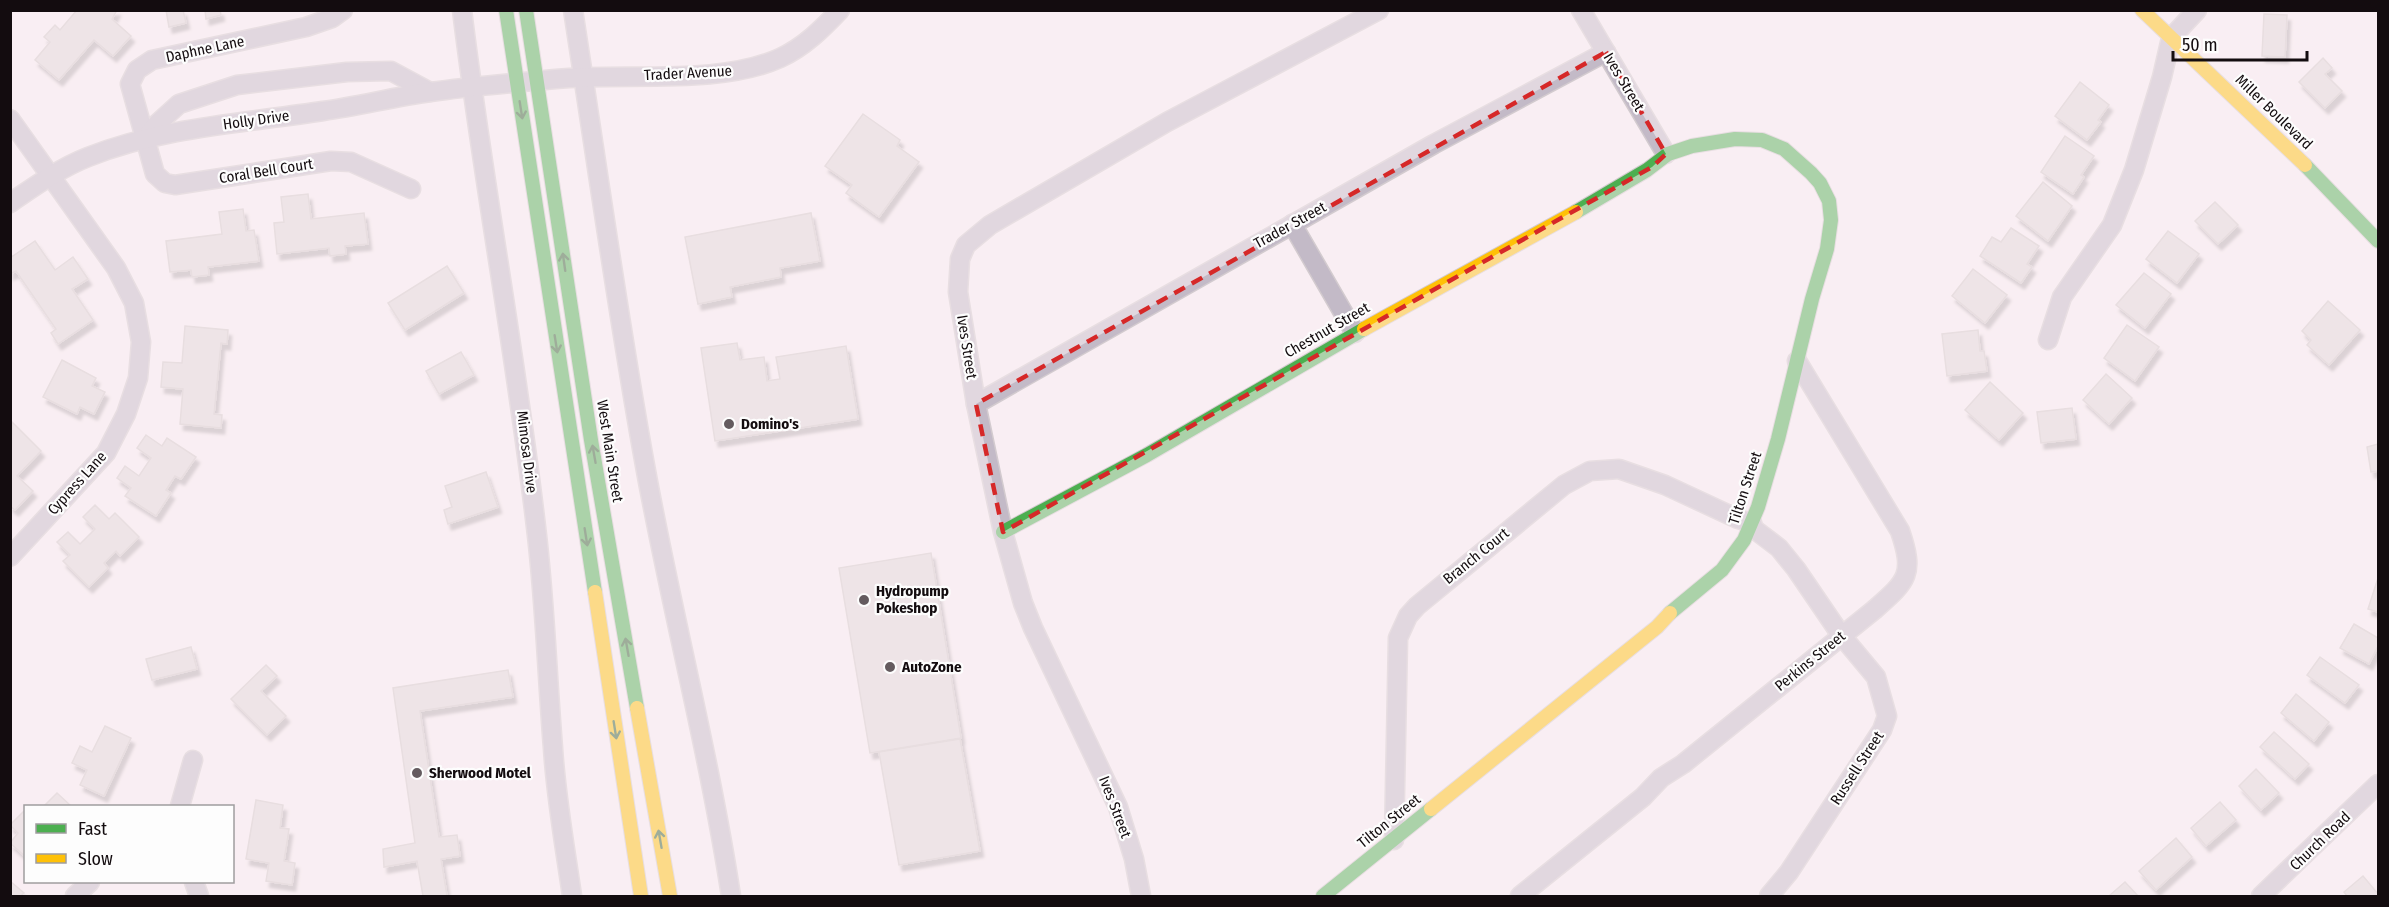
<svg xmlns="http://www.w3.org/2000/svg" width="2389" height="907" viewBox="0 0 2389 907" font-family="'Fira Sans Condensed',sans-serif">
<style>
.building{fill:#e1d8da;stroke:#d2c9ca;stroke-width:1.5;filter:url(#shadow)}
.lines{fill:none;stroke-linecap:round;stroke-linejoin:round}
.street-casing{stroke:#d3cbcf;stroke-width:21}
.fast-casing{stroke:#d3cbcf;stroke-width:16}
.slow-casing{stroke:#d3cbcf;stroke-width:16}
.street{stroke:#c3bac7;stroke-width:18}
.fast{stroke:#4caf50;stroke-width:14}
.slow{stroke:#ffc107;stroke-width:14}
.oneway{stroke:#305e30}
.marked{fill:none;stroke:#d62828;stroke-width:4.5;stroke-dasharray:12 8;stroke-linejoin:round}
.poi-dot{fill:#645b5f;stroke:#fdfdfd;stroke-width:2}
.labels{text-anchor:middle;stroke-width:4.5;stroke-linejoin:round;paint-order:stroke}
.street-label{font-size:15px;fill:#130c0f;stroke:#fdfdfd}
.poi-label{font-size:15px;font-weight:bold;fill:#130c0f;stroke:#fdfdfd;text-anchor:start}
</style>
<defs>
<filter id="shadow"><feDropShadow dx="3.5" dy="6" stdDeviation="1.5" flood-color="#0004"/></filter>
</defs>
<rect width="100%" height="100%" fill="#f9eef3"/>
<g class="building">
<polygon points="77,10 117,10 112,19 131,36 113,56 94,40 59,80 35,60 50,42 44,37 55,25 60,30"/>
<polygon points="166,10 183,10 186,23 169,27"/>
<polygon points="205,10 220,10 221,15 206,19"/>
<polygon points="2264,14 2287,15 2285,57 2262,56"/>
<polygon points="2323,58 2332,68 2325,74 2342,91 2325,108 2299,82"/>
<polygon points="2080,82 2109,105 2098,120 2101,122 2087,140 2055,116"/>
<polygon points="863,114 900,140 897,146 919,162 879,217 846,193 852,185 825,166"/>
<polygon points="2065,136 2094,156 2081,175 2084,177 2073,194 2041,172"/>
<polygon points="2043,182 2072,206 2048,241 2016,216"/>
<polygon points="308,194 311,219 364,213 368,244 345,246 346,254 330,256 329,248 277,254 274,223 284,222 281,197"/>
<polygon points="2215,202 2238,225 2218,244 2195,221"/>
<polygon points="243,209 246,231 254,230 259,261 208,267 209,275 192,277 191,270 170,272 166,241 222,234 219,212"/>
<polygon points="811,213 820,261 780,268 781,277 730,287 732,297 698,304 685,237"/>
<polygon points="2011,228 2039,246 2027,264 2032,267 2021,283 1980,256 1992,237 2001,242"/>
<polygon points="2168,231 2199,254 2177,283 2146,259"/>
<polygon points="35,241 55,270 73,257 88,279 72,289 93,320 58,344 51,333 56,329 16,271 10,274 10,258"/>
<polygon points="447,266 464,293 405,330 388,303"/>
<polygon points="1973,269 2007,295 1985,323 1952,296"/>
<polygon points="2144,273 2171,294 2145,328 2116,305"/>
<polygon points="2328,301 2360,330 2329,365 2307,345 2311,340 2302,331"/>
<polygon points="2127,325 2159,347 2135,381 2104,358"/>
<polygon points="185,326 228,330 227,344 221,343 214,414 222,415 221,428 180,424 183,389 161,387 163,362 182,363"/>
<polygon points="1978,330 1980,351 1984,351 1987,371 1947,376 1942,334"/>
<polygon points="737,343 740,360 764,357 767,381 780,379 776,357 846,346 858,419 715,441 701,348"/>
<polygon points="461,352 474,375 439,394 426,371"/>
<polygon points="62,360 96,378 92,386 105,392 94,414 80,407 77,414 43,397"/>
<polygon points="2106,374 2132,398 2109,424 2083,400"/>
<polygon points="1990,382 2023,413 1999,440 1965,410"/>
<polygon points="2072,408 2076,439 2041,443 2037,412"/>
<polygon points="12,422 41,451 17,476 33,491 15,510 10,506"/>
<polygon points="146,435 162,446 167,438 196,457 181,479 175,476 166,490 171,493 156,516 125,496 131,488 117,478 125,466 139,476 151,458 137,448"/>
<polygon points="2378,444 2378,471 2371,472 2367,447"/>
<polygon points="486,472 498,507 448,524 444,510 452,507 445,486"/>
<polygon points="95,505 109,519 115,513 139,537 120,556 116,551 104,563 108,568 89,587 63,561 70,555 57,542 68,532 80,544 95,529 83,517"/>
<polygon points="931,553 961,738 870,753 839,568"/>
<polygon points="2378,578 2378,612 2368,609"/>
<polygon points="2354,624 2378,638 2378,646 2369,664 2340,648"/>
<polygon points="191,647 197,669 152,680 146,659"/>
<polygon points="2320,657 2359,685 2345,703 2307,675"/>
<polygon points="266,665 277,676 261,691 286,716 267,735 231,699"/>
<polygon points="508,670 513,697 420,711 439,837 457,835 460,856 441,859 447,896 423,896 417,861 384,867 383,849 415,843 393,688"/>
<polygon points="2296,694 2329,722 2314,741 2281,713"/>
<polygon points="105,726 131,738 104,796 80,785 87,770 72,763 80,746 92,752"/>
<polygon points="2274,732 2309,764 2295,779 2260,747"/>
<polygon points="960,739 980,851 899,865 879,752"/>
<polygon points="2256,769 2279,793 2261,810 2239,786"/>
<polygon points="57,793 71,806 44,806"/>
<polygon points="256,800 283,805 280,828 289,829 284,861 295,863 292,885 266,881 269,863 246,859"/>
<polygon points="2220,802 2236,820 2206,846 2191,828"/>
<polygon points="26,809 26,857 10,843 18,833 10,825"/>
<polygon points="2176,838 2192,857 2156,890 2139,871"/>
<polygon points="2363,876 2378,894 2378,896 2347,896 2344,892"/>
<polygon points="10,881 24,893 20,896 10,896"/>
<polygon points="2125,882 2138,896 2109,896"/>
</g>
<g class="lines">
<g class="street-casing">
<g id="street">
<polyline points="343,10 332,18 306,27 152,60 137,70 130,84 155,174 165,183 175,185 331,161 351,162 411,189"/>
<path d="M462 10C483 183 516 354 536 527 545 600 547 674 553 748 556 798 565 847 572 896"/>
<path d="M573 10C597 164 618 318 646 471 672 613 709 753 731 896"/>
<polyline points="1581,10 1666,154"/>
<polyline points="10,119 116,268 134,303 141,342 138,378 126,414 106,453 10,557"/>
<polyline points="145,139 158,123 179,104 237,85 347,72 391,71 430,92"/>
<path d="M10 203C35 186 60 168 88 157 163 127 245 123 323 111 359 106 394 97 430 92 472 86 514 83 556 79 625 72 718 86 780 58 804 47 822 29 840 10"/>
<polyline points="1292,224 1355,333"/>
<polyline points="2048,340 2062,297 2112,225 2134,170 2162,77 2171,38 2197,10"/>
<polyline points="976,404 1434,144 1606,52"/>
<polyline points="180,806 193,760"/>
<polyline points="1394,840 1398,638 1408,616 1417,606 1564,485 1590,471 1619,469 1665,485 1738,519 1752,523 1754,529 1779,548 1796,569 1841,635 1876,677 1887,716 1882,730 1789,872 1769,896"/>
<polyline points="194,882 199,896"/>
<polyline points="75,896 90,882"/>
<polyline points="1141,896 1134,859 1118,807 1033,628 1023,603 1003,532 976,404 958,292 960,259 966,245 990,225 1167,122 1379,10"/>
<path d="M1520 896 1643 797 1661 778 1683 764 1874 610C1907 581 1915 575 1900 531L1797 361"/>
<polyline points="2261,896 2378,784"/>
</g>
</g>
<g class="fast-casing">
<g id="fast">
<polyline points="506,10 595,592"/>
<polyline points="526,10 591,440 637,708"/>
<polyline points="2305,165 2378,241"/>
<polyline points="1576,212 1647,170 1668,154 1692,146 1735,139 1762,140 1784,149 1811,173 1820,183 1829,201 1831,220 1827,249 1812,299 1778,439 1758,507 1744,540 1722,570 1670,613"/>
<polyline points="1003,532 1147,455 1364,329"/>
<polyline points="1323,896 1431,809"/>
</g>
</g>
<g class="slow-casing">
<g id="slow">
<polyline points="2142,10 2305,165"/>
<polyline points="1364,329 1576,212"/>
<polyline points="595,592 641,896"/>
<polyline points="637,708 670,896"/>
<polyline points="1431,809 1657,627 1670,613"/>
</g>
</g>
<use href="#street" class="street"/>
<use href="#fast" class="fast"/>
<use href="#slow" class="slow"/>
</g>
<defs><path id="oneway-shaft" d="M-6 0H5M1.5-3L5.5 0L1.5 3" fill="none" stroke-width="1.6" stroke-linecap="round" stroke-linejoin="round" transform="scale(1.5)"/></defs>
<g class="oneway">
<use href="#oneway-shaft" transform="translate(521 110) rotate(81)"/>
<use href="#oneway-shaft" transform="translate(564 262) rotate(-98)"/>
<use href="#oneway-shaft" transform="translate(556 344) rotate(81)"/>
<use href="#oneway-shaft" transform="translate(594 454) rotate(-100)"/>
<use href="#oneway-shaft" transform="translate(586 537) rotate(81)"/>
<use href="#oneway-shaft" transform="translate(627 647) rotate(-100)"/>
<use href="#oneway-shaft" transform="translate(615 730) rotate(81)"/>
<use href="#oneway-shaft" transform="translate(660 839) rotate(-100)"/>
</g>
<path d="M0 0H2389V907H0ZM1606 52 1666 154 1652 167 1003 532 976 404Z" fill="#f9eef3" fill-opacity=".55" fill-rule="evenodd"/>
<path class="marked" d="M1606 52 1666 154 1652 167 1003 532 976 404Z"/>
<g class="poi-dot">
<circle cx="729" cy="424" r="6"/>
<circle cx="864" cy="600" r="6"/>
<circle cx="890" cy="667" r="6"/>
<circle cx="417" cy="773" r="6"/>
</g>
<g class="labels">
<g class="street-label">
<text transform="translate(205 49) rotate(-12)" y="5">Daphne Lane</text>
<text transform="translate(688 73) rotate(-3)" y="5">Trader Avenue</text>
<text transform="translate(1624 82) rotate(59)" y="5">Ives Street</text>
<text transform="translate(2274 112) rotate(44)" y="5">Miller Boulevard</text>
<text transform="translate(256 120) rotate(-8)" y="5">Holly Drive</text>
<text transform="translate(266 171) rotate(-9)" y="5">Coral Bell Court</text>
<text transform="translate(1290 225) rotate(-29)" y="5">Trader Street</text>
<text transform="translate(1327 330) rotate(-30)" y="5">Chestnut Street</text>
<text transform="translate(967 347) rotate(81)" y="5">Ives Street</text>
<text transform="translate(610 451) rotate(81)" y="5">West Main Street</text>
<text transform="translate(527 452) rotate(83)" y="5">Mimosa Drive</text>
<text transform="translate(77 483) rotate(-48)" y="5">Cypress Lane</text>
<text transform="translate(1745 488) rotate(-72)" y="5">Tilton Street</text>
<text transform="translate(1476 556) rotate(-39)" y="5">Branch Court</text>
<text transform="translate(1810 661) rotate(-39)" y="5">Perkins Street</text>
<text transform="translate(1857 768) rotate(-57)" y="5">Russell Street</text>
<text transform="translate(1115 807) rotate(69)" y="5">Ives Street</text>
<text transform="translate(1389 821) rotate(-39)" y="5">Tilton Street</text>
<text transform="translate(2320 841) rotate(-44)" y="5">Church Road</text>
</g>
<g class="poi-label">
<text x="741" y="429">Domino's</text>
<text x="876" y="596">Hydropump<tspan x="876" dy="17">Pokeshop</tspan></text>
<text x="902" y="672">AutoZone</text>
<text x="429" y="778">Sherwood Motel</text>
</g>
</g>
<rect width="2389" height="907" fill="none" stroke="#130c0f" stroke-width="24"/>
<rect x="24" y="805" width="210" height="78" fill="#fdfdfd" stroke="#9f9d9e" stroke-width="1.5"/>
<rect x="36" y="824" width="30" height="9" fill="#4caf50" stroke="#9f9d9e" stroke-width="1.5"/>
<text x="78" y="835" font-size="18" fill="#130c0f">Fast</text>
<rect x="36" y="854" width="30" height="9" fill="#ffc107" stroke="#9f9d9e" stroke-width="1.5"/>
<text x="78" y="865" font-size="18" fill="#130c0f">Slow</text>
<path d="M2173 51v9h134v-9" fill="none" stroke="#130c0f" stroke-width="3"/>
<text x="2182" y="51" font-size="18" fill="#130c0f" stroke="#fdfdfd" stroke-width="4.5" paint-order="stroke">50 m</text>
</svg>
